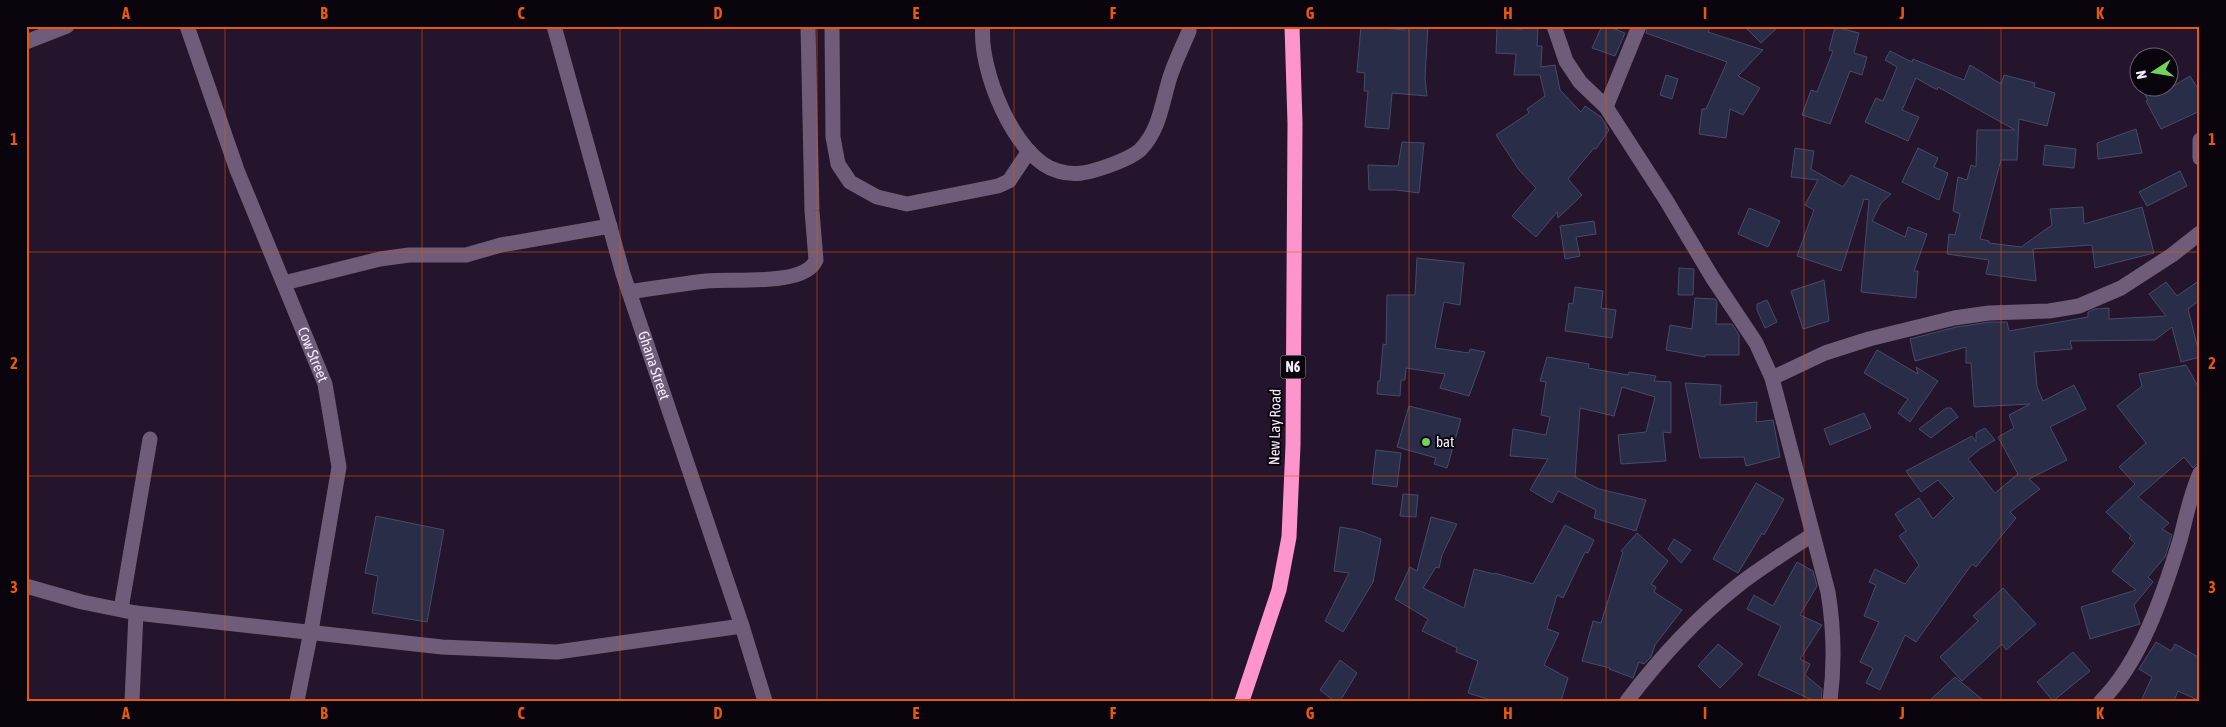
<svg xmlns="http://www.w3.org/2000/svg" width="2226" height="727" viewBox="0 0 2226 727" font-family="'Asap Condensed',sans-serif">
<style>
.building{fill:#2a2d48;stroke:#474b68}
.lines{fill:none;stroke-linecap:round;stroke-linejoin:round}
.minor{stroke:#6e5c79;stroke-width:15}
.highway{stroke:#fe94cc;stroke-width:15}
.grid{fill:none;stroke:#e8590c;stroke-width:1;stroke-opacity:0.55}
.poi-dot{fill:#71d25e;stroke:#0a040d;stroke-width:2}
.labels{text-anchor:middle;stroke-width:4;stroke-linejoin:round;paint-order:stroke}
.shield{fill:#0a040d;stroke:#aea6b4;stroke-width:1}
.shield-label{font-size:14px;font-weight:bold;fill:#f5ebfb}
.street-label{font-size:15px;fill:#f5ebfb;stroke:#0a040d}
.poi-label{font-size:15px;fill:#f5ebfb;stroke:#0a040d;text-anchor:start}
.neatline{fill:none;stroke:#e8590c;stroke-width:2}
.grid-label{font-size:16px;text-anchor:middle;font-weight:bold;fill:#e8590c}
</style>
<rect width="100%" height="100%" fill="#24142c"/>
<g class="building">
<polygon points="1361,26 1405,30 1405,26 1428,26 1425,78 1427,96 1392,93 1389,129 1365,127 1368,91 1364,91 1365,73 1357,72"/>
<polygon points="1522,26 1538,26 1537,46 1542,46 1541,67 1555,65 1560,90 1581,112 1585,106 1601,117 1609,130 1596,149 1594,148 1568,179 1582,195 1558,218 1557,212 1536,237 1512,216 1536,188 1519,170 1496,135 1529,113 1527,109 1545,96 1540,75 1514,75 1516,54 1496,53 1497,28 1522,29"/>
<polygon points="1602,26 1608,26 1625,33 1615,56 1592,48"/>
<polygon points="1648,26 1711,26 1708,32 1763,50 1738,76 1760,88 1743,115 1730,109 1726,138 1699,134 1702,109 1706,109 1727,62 1646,33"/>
<polygon points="1744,26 1779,26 1761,43"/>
<polygon points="1835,27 1859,33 1854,53 1867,57 1862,75 1850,71 1830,124 1802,115 1811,90 1817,92 1833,51 1829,50"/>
<polygon points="1890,51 1912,62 1913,59 1964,80 1970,65 2001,84 2004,75 2035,83 2034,87 2055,93 2047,126 2019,119 2017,160 2001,160 1980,239 1989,241 1989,243 2021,247 2052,225 2050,209 2083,207 2084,224 2142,207 2154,253 2095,268 2092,245 2033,249 2036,281 1986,274 1989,260 1947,254 1949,234 1955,235 1960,214 1953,211 1958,177 1967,180 1971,165 1976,167 1977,130 2015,130 1938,87 1937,90 1916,78 1902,110 1919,117 1908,141 1865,122 1876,98 1883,101 1897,67 1885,60"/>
<polygon points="1666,75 1678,79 1672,99 1660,95"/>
<polygon points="2190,76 2200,92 2200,111 2161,129 2146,101 2148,100 2141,88 2170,88"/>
<polygon points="2136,129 2142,153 2098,159 2097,143"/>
<polygon points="1402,142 1424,143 1419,193 1396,190 1369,190 1368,165 1398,166"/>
<polygon points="2045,145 2076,149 2074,168 2043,165"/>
<polygon points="1795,148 1814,151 1811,169 1843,187 1851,175 1891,194 1881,203 1872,221 1905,237 1908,227 1927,234 1914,271 1918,271 1916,298 1861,292 1869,200 1864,199 1841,271 1797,256 1814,210 1805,205 1818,180 1791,177"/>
<polygon points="1918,148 1938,158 1934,167 1948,173 1939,200 1902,182"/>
<polygon points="2180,171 2187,186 2147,206 2139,192"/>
<polygon points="1749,208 1780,221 1768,247 1738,234"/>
<polygon points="1594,221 1596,234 1576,237 1580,256 1565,259 1560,226"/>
<polygon points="1417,258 1464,263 1460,305 1444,302 1435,348 1469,353 1470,349 1485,352 1469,396 1440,388 1445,374 1406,368 1405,380 1401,380 1400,396 1377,394 1378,381 1380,381 1383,344 1386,345 1387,295 1415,295"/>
<polygon points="1679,268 1694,269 1693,295 1678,295"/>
<polygon points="1824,280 1829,321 1803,329 1791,291"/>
<polygon points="2200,280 2200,300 2188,309 2200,357 2181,362 2172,327 2155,340 2070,341 2072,349 2034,352 2037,387 2043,401 2074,385 2086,409 2050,427 2067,460 2029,479 2040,489 2010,512 2016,518 1976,567 1972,564 1916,642 1905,635 1880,690 1866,683 1873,668 1860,662 1879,622 1864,616 1876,585 1869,582 1875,569 1905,584 1919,565 1899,536 1906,531 1895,514 1919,498 1933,519 1954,498 1938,480 1921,492 1906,471 1972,436 1976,442 1976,433 1985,428 1995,440 1980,449 1968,459 1995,493 2018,474 1998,437 2014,428 2009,415 2030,404 1974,407 1971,363 1966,363 1966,347 1915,361 1910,339 1956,327 1990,322 2007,322 2009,331 2088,317 2088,312 2095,309 2109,308 2109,319 2166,316 2149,294 2166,282 2177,296"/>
<polygon points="1575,287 1603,291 1601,308 1616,310 1612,338 1565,331 1569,303 1573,304"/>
<polygon points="1695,298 1715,299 1717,302 1716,324 1732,324 1739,335 1739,355 1705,355 1705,357 1666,350 1670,325 1692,329"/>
<polygon points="1767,300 1777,322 1765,328 1757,310 1757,304"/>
<polygon points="1877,350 1918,374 1916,367 1938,381 1910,422 1898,413 1908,399 1864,373"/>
<polygon points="1547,357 1589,364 1588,368 1628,375 1629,372 1656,376 1654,381 1671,382 1671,433 1663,432 1666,461 1621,464 1618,435 1646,432 1655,397 1622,387 1614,416 1580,408 1575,477 1599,489 1646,500 1636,531 1594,518 1596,510 1558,491 1552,503 1530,490 1548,459 1510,456 1513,429 1546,435 1550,417 1541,415 1546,382 1540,381"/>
<polygon points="2186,365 2200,390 2200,461 2193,468 2184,457 2138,497 2169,523 2162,529 2172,535 2165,557 2148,577 2153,582 2134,605 2140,624 2090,639 2081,607 2136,590 2112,571 2135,543 2129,538 2131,536 2106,512 2135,484 2119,467 2146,443 2117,406 2142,386 2139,374"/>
<polygon points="1685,383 1721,385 1720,405 1757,402 1756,422 1773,420 1780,457 1746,466 1744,457 1700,458"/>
<polygon points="1409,406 1461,419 1447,468 1434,464 1436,458 1397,447"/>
<polygon points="1946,408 1951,408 1958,417 1931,438 1919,429"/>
<polygon points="1864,413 1871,428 1830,445 1824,429"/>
<polygon points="1376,450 1401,453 1397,487 1372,484"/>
<polygon points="1756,483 1784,499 1764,535 1762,533 1738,573 1713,559"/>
<polygon points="1403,494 1418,495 1416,517 1400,516"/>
<polygon points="376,516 444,530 427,622 372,613 378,576 365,573"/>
<polygon points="1431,517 1457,524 1442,555 1439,568 1436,567 1423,588 1464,608 1474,569 1494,574 1495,573 1533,584 1565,525 1594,540 1588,553 1585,552 1563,598 1557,595 1547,629 1559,633 1544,665 1568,678 1561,701 1494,701 1468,693 1478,661 1456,652 1457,648 1422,631 1428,619 1395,599 1410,567 1417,571"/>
<polygon points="1340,527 1357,530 1381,539 1373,582 1343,632 1325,621 1349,573 1334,571"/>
<polygon points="1637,533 1668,561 1651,584 1656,587 1654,592 1682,610 1655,645 1651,657 1644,664 1639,662 1633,678 1609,669 1610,668 1582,661 1593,621 1601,623 1623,552 1621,551"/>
<polygon points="1674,539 1691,550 1681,563 1668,549"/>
<polygon points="1797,562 1813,571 1817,586 1800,615 1822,625 1800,659 1810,664 1805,675 1822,689 1821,701 1814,701 1758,675 1781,626 1747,609 1754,595 1773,606"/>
<polygon points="2003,588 2036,624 2006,650 2002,644 1962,681 1940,657 1978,621 1973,616"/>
<polygon points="2156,642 2171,651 2175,644 2200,658 2200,701 2178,691 2174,701 2141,701 2152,677 2139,669"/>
<polygon points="1718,644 1743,664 1720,688 1698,666"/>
<polygon points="2073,652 2090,671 2053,701 2037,682"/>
<polygon points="1340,660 1357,673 1340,701 1334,701 1320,690"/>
<polygon points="1955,677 1984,701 1929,701"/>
</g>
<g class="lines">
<g class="minor">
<path id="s1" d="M187 26 237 170 325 384 339 467 311 631 297 701"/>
<path id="s2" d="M554 26 623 274 742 626 765 701"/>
<polyline points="832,26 833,137 838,164 850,182 877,197 907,204 998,186 1009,181 1029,151"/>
<path d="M983 26C978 67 1014 159 1058 171 1074 176 1087 173 1102 168 1114 164 1131 158 1140 150 1160 130 1162 102 1170 77 1175 61 1183 46 1189 31V26"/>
<path d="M1554 26 1566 61 1580 82 1606 107 1666 200 1712 277 1756 343 1772 378 1828 592C1834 629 1835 663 1830 701"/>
<polyline points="26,42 67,26"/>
<polyline points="1606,107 1639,26"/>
<polyline points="2200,140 2200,158"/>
<polyline points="284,283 380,259 409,255 466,255 501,245 610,226"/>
<path d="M629 292C655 288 681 284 706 281 732 278 805 287 816 260L812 211 808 26"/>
<polyline points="1772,378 1825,353 1869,339 1954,318 1989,313 2049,311 2079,306 2121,288 2172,255 2200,233"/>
<polyline points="26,586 82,602 136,613 442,647 557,652 742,626"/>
<polyline points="121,609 150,439"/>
<polyline points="132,701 136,613"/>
<path d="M1627 701C1659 659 1694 620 1736 587 1760 568 1786 552 1812 535"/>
<path d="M2101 701C2141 662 2164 592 2180 540 2186 518 2190 495 2200 473"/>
</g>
<polyline class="highway" points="1242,701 1279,590 1289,537 1293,445 1295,123 1292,26"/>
</g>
<path class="grid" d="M225 26V701M422 26V701M620 26V701M817 26V701M1014 26V701M1212 26V701M1409 26V701M1606 26V701M1804 26V701M2001 26V701M26 252H2200M26 476H2200"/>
<circle class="poi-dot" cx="1426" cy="442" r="5"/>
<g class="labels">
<rect class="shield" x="1280.5" y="355.5" width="25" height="23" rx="4"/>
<g class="shield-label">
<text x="1293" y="372">N6</text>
</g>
<g class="street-label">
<text dy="5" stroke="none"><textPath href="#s1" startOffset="352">Cow Street</textPath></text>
<text dy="5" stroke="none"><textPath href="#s2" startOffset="354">Ghana Street</textPath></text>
<text transform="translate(1275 427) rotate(-89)" y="5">New Lay Road</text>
</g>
<g class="poi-label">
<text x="1436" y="447">bat</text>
</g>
</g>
<rect width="2226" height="727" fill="none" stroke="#0a040d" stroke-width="55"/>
<g transform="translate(2154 72) rotate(258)"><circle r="24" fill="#0a040d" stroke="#68606c"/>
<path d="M0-4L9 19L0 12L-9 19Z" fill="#71d25e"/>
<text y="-8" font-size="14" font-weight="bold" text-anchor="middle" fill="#f5ebfb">N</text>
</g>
<rect x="28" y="28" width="2170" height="672" class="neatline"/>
<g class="grid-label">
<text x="126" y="19">A</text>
<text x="324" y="19">B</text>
<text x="521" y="19">C</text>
<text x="718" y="19">D</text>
<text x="916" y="19">E</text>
<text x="1113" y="19">F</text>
<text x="1310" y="19">G</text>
<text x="1508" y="19">H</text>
<text x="1705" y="19">I</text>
<text x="1902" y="19">J</text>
<text x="2100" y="19">K</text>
<text x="14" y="145">1</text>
<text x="2212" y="145">1</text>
<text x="14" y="369">2</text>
<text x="2212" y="369">2</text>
<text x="14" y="593">3</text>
<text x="2212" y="593">3</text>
<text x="126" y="719">A</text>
<text x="324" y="719">B</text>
<text x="521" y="719">C</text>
<text x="718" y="719">D</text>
<text x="916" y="719">E</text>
<text x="1113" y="719">F</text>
<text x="1310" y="719">G</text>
<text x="1508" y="719">H</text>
<text x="1705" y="719">I</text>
<text x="1902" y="719">J</text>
<text x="2100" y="719">K</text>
</g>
</svg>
